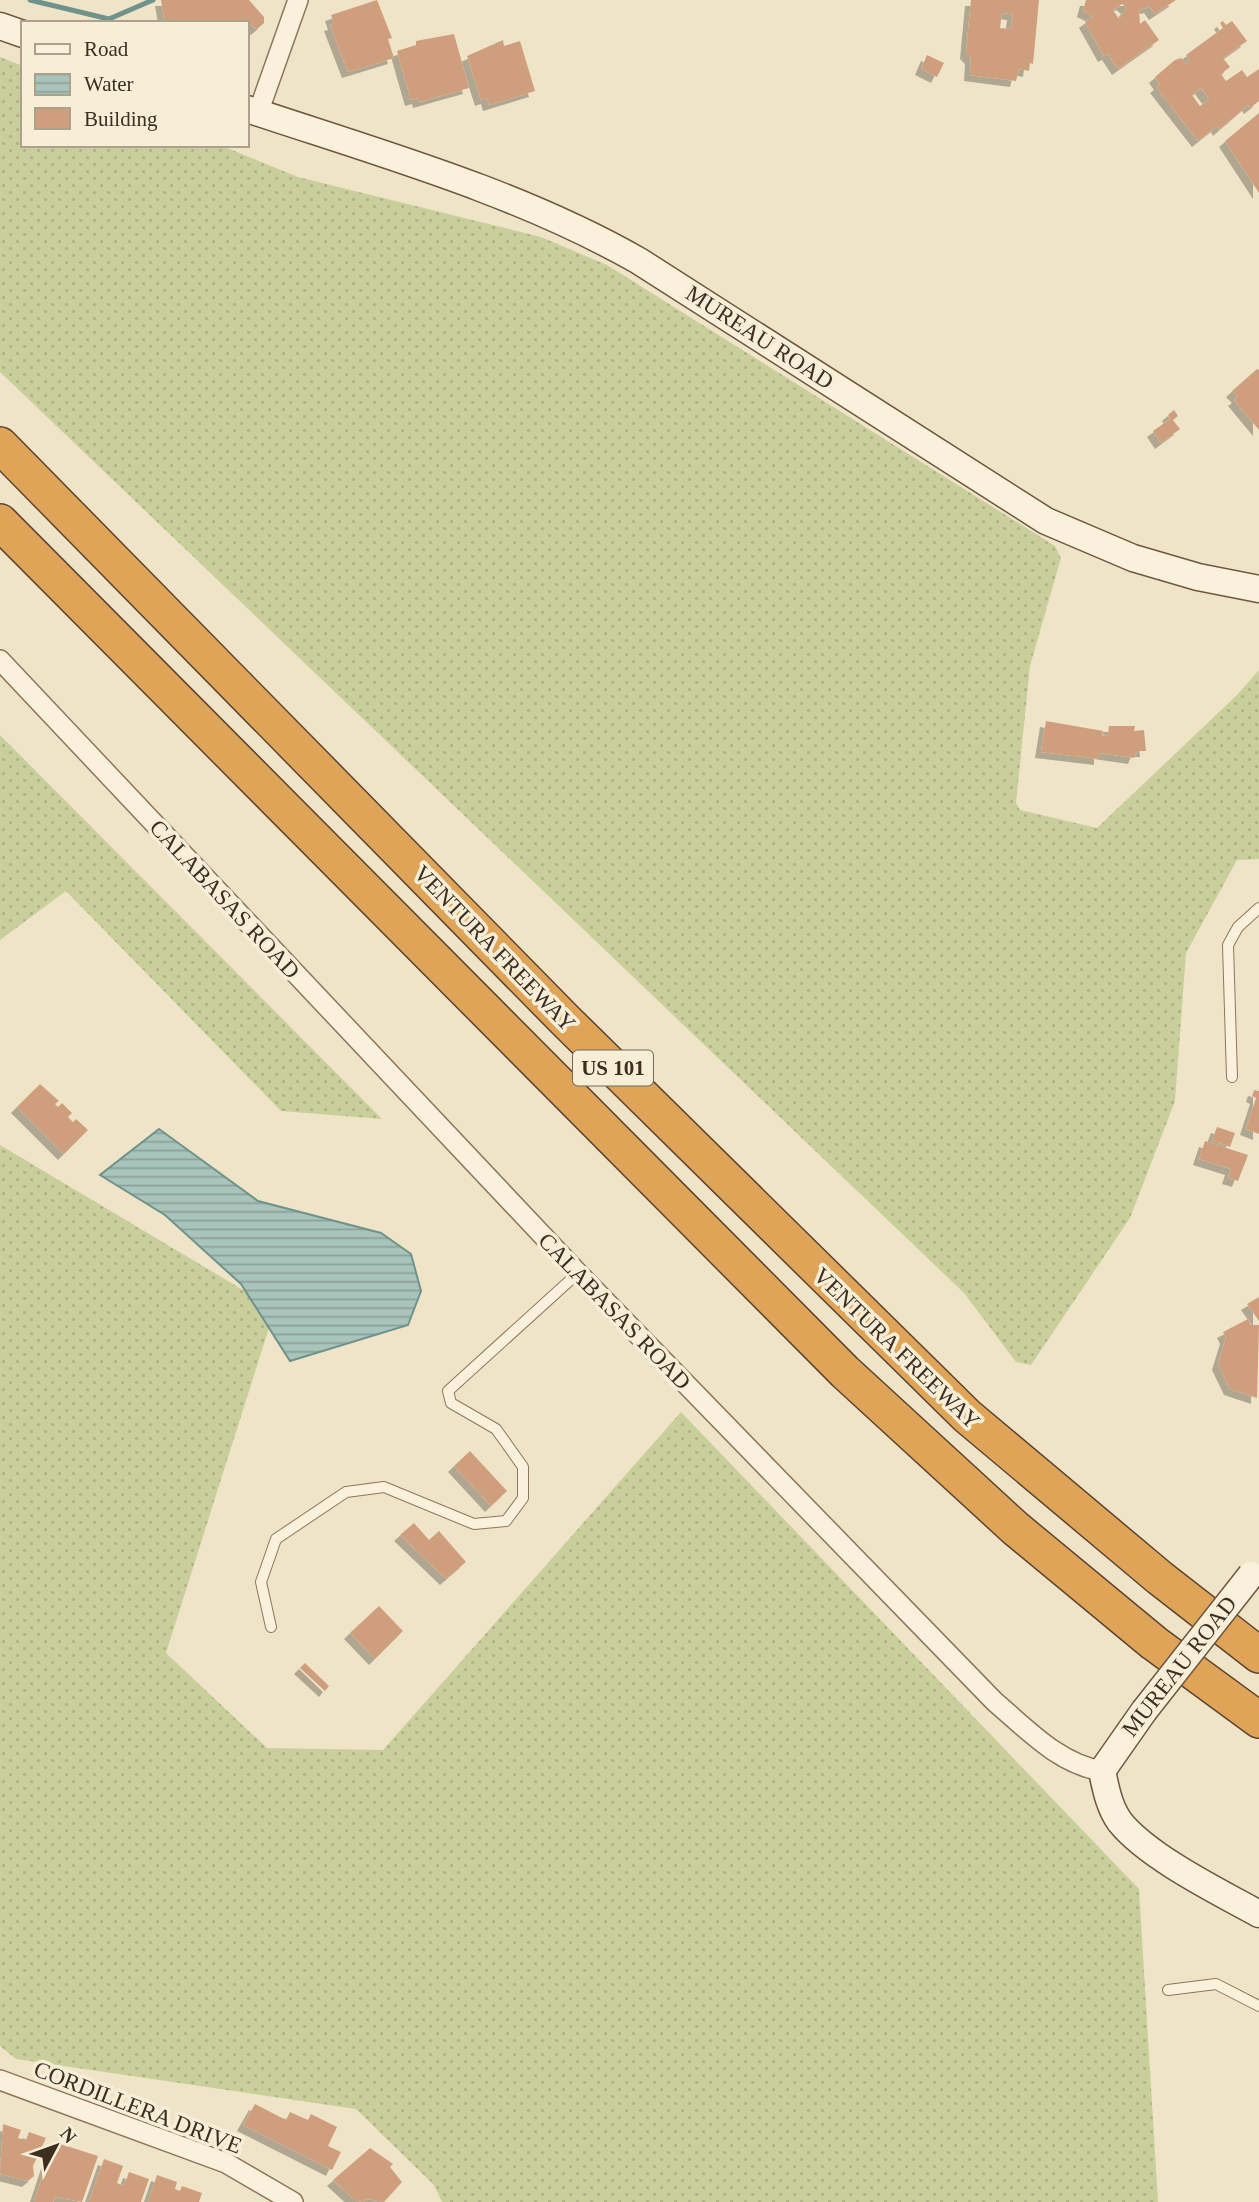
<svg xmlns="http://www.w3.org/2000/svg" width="1259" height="2202" viewBox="0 0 1259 2202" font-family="'Times New Roman',serif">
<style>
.grass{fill:url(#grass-dots)}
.water{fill:url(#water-rules);stroke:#6f938a;stroke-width:2}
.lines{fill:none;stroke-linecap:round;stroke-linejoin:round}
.stream{stroke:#6f938a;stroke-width:5}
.building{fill:#cf9f7d;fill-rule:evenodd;filter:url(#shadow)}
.service-casing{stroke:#8d765c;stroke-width:12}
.minor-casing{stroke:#8d765c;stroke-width:22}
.secondary-casing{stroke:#6f573f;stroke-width:29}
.motorway-casing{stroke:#5b4430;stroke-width:38}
.service{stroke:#faf1dc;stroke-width:10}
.minor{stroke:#faf1dc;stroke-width:19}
.secondary{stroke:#faf1dc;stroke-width:26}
.motorway{stroke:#e0a458;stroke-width:35}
.secondary-bridge-casing{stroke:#6f573f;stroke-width:29;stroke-linecap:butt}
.secondary-bridge{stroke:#faf1dc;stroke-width:26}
.labels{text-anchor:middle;stroke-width:7;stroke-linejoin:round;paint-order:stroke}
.shield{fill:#f7eed8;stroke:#756857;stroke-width:2}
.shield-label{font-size:21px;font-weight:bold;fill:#3d2e20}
.street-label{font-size:23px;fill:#3d2e20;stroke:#f7eed8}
</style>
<defs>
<pattern id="grass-dots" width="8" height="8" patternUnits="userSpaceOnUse" patternTransform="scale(1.75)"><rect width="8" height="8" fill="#c9cf9b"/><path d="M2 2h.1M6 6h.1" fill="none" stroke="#aeb285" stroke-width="1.8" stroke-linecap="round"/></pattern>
<pattern id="water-rules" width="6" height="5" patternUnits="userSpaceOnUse" patternTransform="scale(1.75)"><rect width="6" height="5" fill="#a9c4bc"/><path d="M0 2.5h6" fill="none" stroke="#8ba098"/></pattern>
<filter id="shadow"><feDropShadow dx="-6" dy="6" stdDeviation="0" flood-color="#0004"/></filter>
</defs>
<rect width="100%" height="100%" fill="#f0e4c8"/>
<g class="grass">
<polygon points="0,57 23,66 23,145 220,145 298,177 541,237 607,265 1055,546 1061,558 1030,666 1016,803 1020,810 1097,828 1237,695 1259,670 1259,859 1237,860 1186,953 1175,1101 1130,1218 1031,1365 1016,1362 964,1293 0,372"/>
<polygon points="0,735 382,1119 281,1111 66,891 0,940"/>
<polygon points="0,1145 275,1309 166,1653 267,1748 383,1750 681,1412 1139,1889 1158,2202 442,2202 434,2185 356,2109 16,2059 0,2046"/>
</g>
<polygon class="water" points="159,1129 258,1201 381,1233 411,1254 421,1291 408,1325 290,1361 241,1284 165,1215 100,1175"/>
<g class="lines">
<polyline class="stream" points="30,0 109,19 153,0"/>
</g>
<g class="building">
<polygon points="161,0 249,0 264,17 264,23 257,29 247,22 165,23"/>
<polygon points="377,0 392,38 388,39 394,58 348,72 330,25 334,24 331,15"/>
<path d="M971 0H1039L1033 64 1030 63 1029 71 1019 69 1016 81 970 75 971 58 966 53ZM1002 13 1013 14 1011 29 1000 28Z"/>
<path d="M1086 0H1176L1155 14 1150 7 1139 10 1140 24 1145 20 1159 40 1118 69 1108 54 1104 56 1085 22 1093 16 1083 11ZM1122 4 1127 8 1119 19 1113 10Z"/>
<path d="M1223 21 1226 25 1232 21 1247 41 1223 58 1230 67 1221 74 1226 81 1242 70 1247 77 1259 69V101L1250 108 1248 105 1219 130 1217 126 1198 141 1156 87 1160 84 1155 77 1175 60 1181 58 1186 64 1190 61 1186 55 1223 28 1220 23ZM1201 88 1209 99 1200 106 1192 95Z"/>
<polygon points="454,34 469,88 419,102 418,98 411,100 397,51 416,45 416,41"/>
<polygon points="503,40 504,46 520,41 535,91 489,105 487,98 481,100 467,56"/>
<polygon points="927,55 944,63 937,77 921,69"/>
<polygon points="1259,113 1259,193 1225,141"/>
<polygon points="1257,369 1259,370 1259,430 1234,400 1238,397 1232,391"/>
<polygon points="1174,410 1178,416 1173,420 1180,429 1161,443 1153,431 1170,419 1168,415"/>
<polygon points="1046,721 1103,731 1102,736 1108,735 1109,726 1135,726 1134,731 1144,730 1146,751 1137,751 1134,758 1100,753 1100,759 1041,752"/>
<polygon points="40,1084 59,1101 55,1104 58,1107 62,1103 72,1113 68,1117 73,1122 76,1119 88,1130 64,1154 17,1107"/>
<polygon points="1254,1090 1259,1091 1259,1134 1246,1129 1256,1098 1252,1096"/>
<polygon points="1217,1127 1235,1133 1230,1147 1212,1140"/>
<polygon points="1205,1141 1248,1155 1238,1181 1228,1178 1231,1169 1199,1159"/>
<polygon points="1259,1297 1259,1321 1247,1304"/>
<polygon points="1248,1319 1251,1325 1259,1325 1257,1398 1230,1389 1218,1364 1226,1338 1223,1332"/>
<polygon points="470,1451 507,1491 491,1506 454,1466"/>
<polygon points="414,1523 429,1540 439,1531 466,1562 446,1579 400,1535"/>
<polygon points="379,1606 403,1631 375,1659 350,1633"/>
<polygon points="305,1663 329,1686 325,1691 300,1668"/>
<polygon points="255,2104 286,2120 290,2112 308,2120 311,2114 337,2127 328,2146 341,2152 332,2170 243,2125"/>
<polygon points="3,2124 21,2130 18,2138 26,2140 29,2132 46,2138 33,2166 34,2176 28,2181 0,2174"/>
<polygon points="54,2142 98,2156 82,2202 55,2197 53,2202 34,2202"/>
<polygon points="370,2148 393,2164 390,2167 402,2182 384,2202 368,2199 357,2202 333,2180"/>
<polygon points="104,2159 123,2166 117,2183 124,2186 129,2172 149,2179 141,2202 89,2202"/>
<polygon points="157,2175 177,2182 175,2189 180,2191 182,2186 202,2193 199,2202 148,2202"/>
</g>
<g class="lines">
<g class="service-casing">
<g id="service">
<polyline points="1232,1077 1228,945 1238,927 1259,908"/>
<polyline points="271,1627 261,1582 276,1539 346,1492 384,1487 474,1524 506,1521 523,1498 523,1467 496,1429 451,1403 448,1391 578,1273"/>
<polyline points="1168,1990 1216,1984 1259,2006"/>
</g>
</g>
<g class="minor-casing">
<g id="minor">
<polyline points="258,113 298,0"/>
<path d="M0 660 578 1273 995 1702C1028 1730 1059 1764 1102 1771"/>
<polyline points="0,2080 226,2163 293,2202"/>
</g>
</g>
<g class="secondary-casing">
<g id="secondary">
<polyline points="0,26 23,34"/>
<path d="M247 109C379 153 518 192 639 261L1046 521 1133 558 1198 577 1259 589"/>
<path d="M1144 1711 1102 1771C1106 1789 1109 1807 1120 1822 1148 1857 1219 1892 1259 1914"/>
</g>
</g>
<g class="motorway-casing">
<g id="motorway">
<polyline points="0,445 565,1020 967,1416 1160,1578 1259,1655"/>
<polyline points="0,522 845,1372 1015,1528 1154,1643 1259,1720"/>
</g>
</g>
<use href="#service" class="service"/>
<use href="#minor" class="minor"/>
<use href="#secondary" class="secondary"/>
<use href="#motorway" class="motorway"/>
<g class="secondary-bridge-casing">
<polyline id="secondary-bridge" points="1144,1711 1251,1575"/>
</g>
<use href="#secondary-bridge" class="secondary-bridge"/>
</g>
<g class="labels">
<rect class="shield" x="573" y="1050.5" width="80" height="35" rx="5"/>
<g class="shield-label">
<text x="613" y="1075">US 101</text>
</g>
<g class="street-label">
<text transform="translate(760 337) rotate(33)" y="8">MUREAU ROAD</text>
<text transform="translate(225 899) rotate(47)" y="8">CALABASAS ROAD</text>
<text transform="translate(495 948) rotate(46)" y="8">VENTURA FREEWAY</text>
<text transform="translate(615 1311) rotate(46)" y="8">CALABASAS ROAD</text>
<text transform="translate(897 1348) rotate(44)" y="8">VENTURA FREEWAY</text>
<text transform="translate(1179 1666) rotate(-52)" y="8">MUREAU ROAD</text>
<text transform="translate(138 2107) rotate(21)" y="8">CORDILLERA DRIVE</text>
</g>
</g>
<rect x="21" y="21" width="228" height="126" fill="#f7eed8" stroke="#ada18e" stroke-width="2"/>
<rect x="35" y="44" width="35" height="10" fill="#faf1dc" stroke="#ada18e" stroke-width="2"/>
<text x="84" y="56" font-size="21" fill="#3d2e20">Road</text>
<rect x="35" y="74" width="35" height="21" fill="url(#water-rules)" stroke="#ada18e" stroke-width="2"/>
<text x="84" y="91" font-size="21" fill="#3d2e20">Water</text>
<rect x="35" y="108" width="35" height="21" fill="#cf9f7d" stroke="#ada18e" stroke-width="2"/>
<text x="84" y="126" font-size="21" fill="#3d2e20">Building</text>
<g transform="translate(56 2146) rotate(49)" stroke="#f7eed8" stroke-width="5" paint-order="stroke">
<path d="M0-5L12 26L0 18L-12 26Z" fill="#3d2e20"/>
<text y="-10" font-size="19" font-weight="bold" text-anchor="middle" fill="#3d2e20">N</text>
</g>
</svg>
